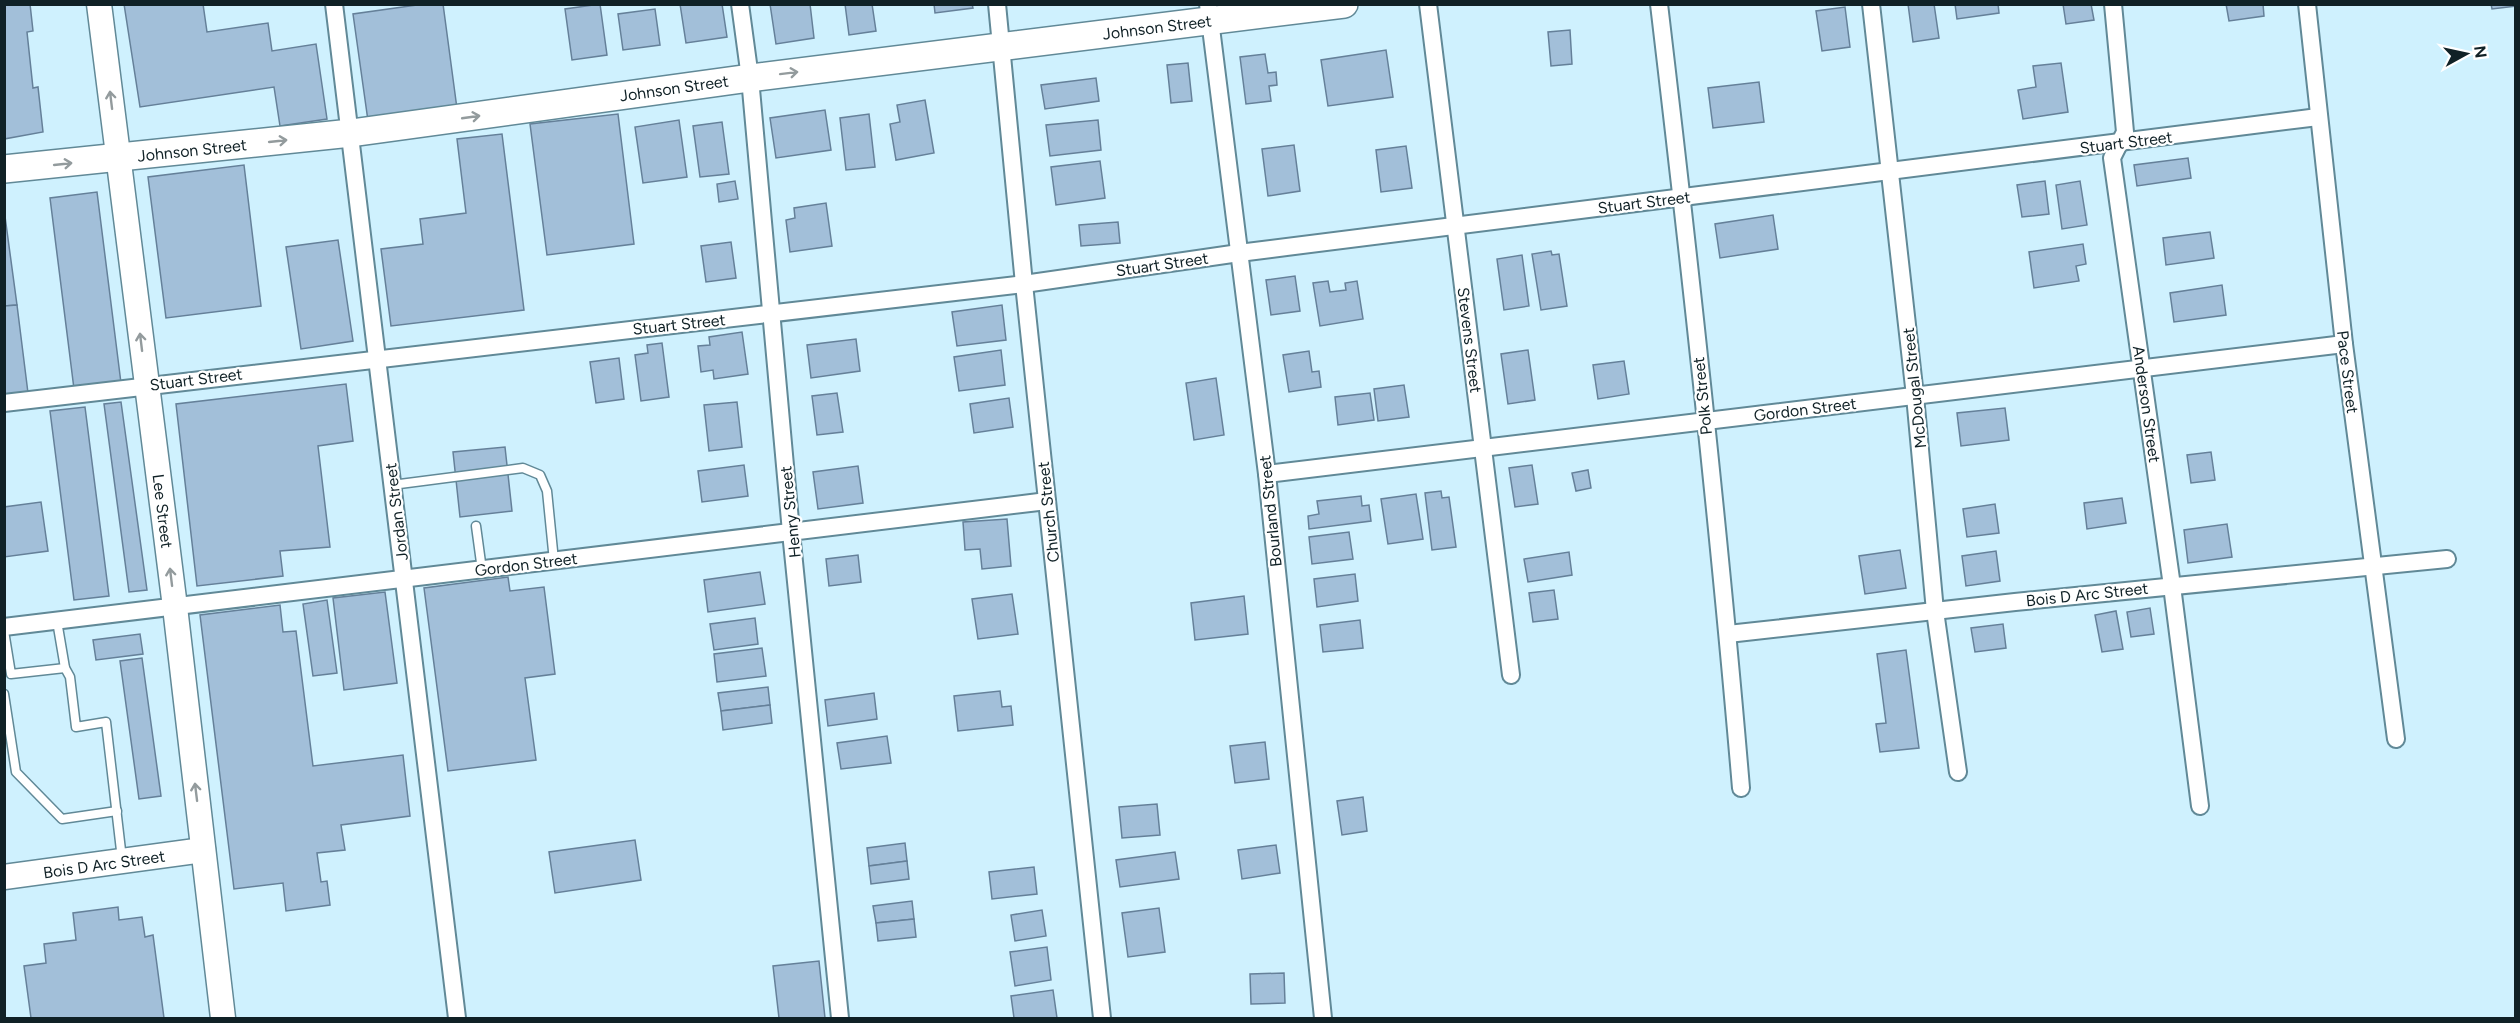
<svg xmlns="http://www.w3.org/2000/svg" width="2520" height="1023" viewBox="0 0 2520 1023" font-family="Figtree,sans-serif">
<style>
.building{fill:#a2bfd9;stroke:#658099;stroke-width:1.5}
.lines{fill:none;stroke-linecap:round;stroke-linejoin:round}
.lane-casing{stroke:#618997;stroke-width:11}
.street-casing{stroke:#618997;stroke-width:20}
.secondary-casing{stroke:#618997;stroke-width:27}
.primary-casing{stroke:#618997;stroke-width:30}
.lane{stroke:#fff;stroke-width:8}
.street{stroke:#fff;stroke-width:16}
.secondary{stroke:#fff;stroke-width:24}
.primary{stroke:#fff;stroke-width:27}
.oneway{stroke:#939b9d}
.labels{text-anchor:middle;stroke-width:4.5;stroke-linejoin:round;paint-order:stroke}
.street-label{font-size:16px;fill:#102126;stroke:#fff}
</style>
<rect width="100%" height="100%" fill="#cff1fe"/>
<g class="building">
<polygon points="4,4 30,4 33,31 27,32 33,88 38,87 43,132 4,139"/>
<polygon points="124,4 203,4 207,32 268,23 272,51 316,44 327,119 280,126 274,87 140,107"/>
<polygon points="424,4 443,4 458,116 369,128 353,14"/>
<polygon points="600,4 607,55 572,60 565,9"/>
<polygon points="680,4 722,4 727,37 686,43"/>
<polygon points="770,4 810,4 814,38 776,44"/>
<polygon points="845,4 872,4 876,31 849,35"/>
<polygon points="934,4 972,4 973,8 935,13"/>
<polygon points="1908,4 1934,4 1939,38 1913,42"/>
<polygon points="1955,4 1998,4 1999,13 1957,19"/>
<polygon points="2063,4 2091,4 2094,20 2066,24"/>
<polygon points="2226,4 2263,4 2264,16 2229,21"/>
<polygon points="2491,4 2516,4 2516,6 2492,9"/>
<polygon points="1845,7 1850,47 1822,51 1816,11"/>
<polygon points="655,9 660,45 623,50 618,14"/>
<polygon points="1570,30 1572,64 1551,66 1548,32"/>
<polygon points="1386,50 1393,97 1328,106 1321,60"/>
<polygon points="1265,54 1268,73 1276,72 1277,85 1269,86 1271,101 1246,104 1240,57"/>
<polygon points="1188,63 1192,101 1171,103 1167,65"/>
<polygon points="2061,63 2068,112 2023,119 2018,90 2036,87 2033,66"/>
<polygon points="1096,78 1099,101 1045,109 1041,85"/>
<polygon points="1759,82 1764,122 1713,128 1708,88"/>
<polygon points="925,100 934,153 896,160 890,124 900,122 897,105"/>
<polygon points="825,110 831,150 776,158 770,118"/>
<polygon points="618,114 634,244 547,255 530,124"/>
<polygon points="869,114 875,167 846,170 840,118"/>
<polygon points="679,120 687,177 643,183 635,127"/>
<polygon points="1098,120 1101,150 1050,156 1046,125"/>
<polygon points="722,122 729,174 700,177 693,126"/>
<polygon points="502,134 524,310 391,326 381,249 423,244 420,219 466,213 457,139"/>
<polygon points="1294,145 1300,191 1268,196 1262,149"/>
<polygon points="1406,146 1412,188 1381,192 1376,150"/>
<polygon points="2188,158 2191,178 2137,186 2134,165"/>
<polygon points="1100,161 1105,198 1056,205 1051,167"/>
<polygon points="244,165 261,306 166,318 148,177"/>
<polygon points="735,181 738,199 719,202 717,184"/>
<polygon points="2045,181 2049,214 2022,217 2017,185"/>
<polygon points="2080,181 2087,225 2062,229 2056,185"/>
<polygon points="97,192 121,383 74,389 50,198"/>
<polygon points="826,203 832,246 790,252 786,220 795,218 794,208"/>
<polygon points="4,209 17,305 4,306"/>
<polygon points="1773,215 1778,249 1720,258 1715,224"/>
<polygon points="1118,222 1120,243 1081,246 1079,225"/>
<polygon points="2210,232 2214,258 2166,265 2163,238"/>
<polygon points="338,240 353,341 301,349 286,247"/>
<polygon points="731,242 736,278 706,282 701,246"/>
<polygon points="2083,244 2086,264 2076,266 2079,281 2034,288 2029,252"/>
<polygon points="1551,251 1552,255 1559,254 1567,306 1541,310 1532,254"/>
<polygon points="1522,255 1529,306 1504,310 1497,259"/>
<polygon points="1295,276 1300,311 1271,315 1266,280"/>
<polygon points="1328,281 1330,292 1346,290 1345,283 1357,281 1363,319 1320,326 1313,283"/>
<polygon points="2222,285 2226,315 2174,322 2170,293"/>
<polygon points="17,305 28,393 4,396 4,306"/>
<polygon points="1002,305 1006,340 957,346 952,312"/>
<polygon points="742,332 748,374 714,379 713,370 701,372 698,346 710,345 709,337"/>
<polygon points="856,339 860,371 811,378 807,345"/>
<polygon points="662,343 669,397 641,401 635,355 648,353 647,345"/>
<polygon points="1001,350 1005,385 959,391 954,357"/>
<polygon points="1528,350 1535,400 1508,404 1501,354"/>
<polygon points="1309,351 1312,372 1319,371 1321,387 1289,392 1283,355"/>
<polygon points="619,358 624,399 596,403 590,362"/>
<polygon points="1624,361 1629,394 1598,399 1593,365"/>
<polygon points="1216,378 1224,435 1194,440 1186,383"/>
<polygon points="346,384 353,441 318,446 330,547 280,551 283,576 197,586 176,404"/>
<polygon points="1404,385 1409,417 1378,421 1374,389"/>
<polygon points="837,393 843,432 817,435 812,396"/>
<polygon points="1370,393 1374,420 1338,425 1335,397"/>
<polygon points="1009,398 1013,427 974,433 970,404"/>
<polygon points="121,402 147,590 129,592 104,404"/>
<polygon points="737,402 742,447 709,451 704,405"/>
<polygon points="85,407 109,596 74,600 50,411"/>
<polygon points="2005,408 2009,440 1961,446 1957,413"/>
<polygon points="505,447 512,511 460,517 453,452"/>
<polygon points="2211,452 2215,480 2191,483 2187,455"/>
<polygon points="744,465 748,496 702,502 698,471"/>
<polygon points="1532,465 1538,504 1515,507 1509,468"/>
<polygon points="858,466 863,503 818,509 813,472"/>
<polygon points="1588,470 1591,488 1576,491 1572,473"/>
<polygon points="1441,491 1442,498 1449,497 1456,547 1432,550 1425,493"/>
<polygon points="1416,494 1423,539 1388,544 1381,499"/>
<polygon points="1361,496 1362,506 1369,505 1371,521 1309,529 1308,516 1319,514 1317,501"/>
<polygon points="2122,498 2126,523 2087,529 2084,503"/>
<polygon points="41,502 48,551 4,557 4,507"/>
<polygon points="1995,504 1999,533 1967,537 1963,509"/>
<polygon points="1007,519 1011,566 982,569 980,549 965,550 963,522"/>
<polygon points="2227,524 2232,557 2188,563 2184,530"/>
<polygon points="1349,532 1353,559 1312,564 1309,537"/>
<polygon points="1900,550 1906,588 1865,594 1859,556"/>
<polygon points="1996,551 2000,581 1966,586 1962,556"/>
<polygon points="1569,552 1572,575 1528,582 1524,559"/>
<polygon points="858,555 861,582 829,586 826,559"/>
<polygon points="760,572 765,604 708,612 704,580"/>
<polygon points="1355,574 1358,601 1317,607 1314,579"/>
<polygon points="508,577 510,591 544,587 555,674 525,678 536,760 448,771 424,588"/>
<polygon points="1554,590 1558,619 1533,622 1529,593"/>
<polygon points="385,592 397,683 344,690 333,598"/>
<polygon points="1012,594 1018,634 978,639 972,599"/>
<polygon points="1244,596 1248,634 1195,640 1191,603"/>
<polygon points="327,600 337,673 313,676 303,604"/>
<polygon points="280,605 283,632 296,631 313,766 403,755 410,816 341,825 345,850 317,853 321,882 327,881 330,905 286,911 283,883 234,889 200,615"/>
<polygon points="2150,608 2154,634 2131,637 2127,612"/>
<polygon points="2116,611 2123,649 2102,652 2095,615"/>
<polygon points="755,618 758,644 714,650 710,624"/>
<polygon points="1360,620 1363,648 1323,652 1320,625"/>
<polygon points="2003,624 2006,648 1975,652 1971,628"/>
<polygon points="140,634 143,654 96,660 93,640"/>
<polygon points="762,648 766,676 717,682 714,654"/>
<polygon points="1906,650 1919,748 1880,752 1876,724 1886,723 1877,654"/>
<polygon points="142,658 161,796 139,799 120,661"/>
<polygon points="768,687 770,705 721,711 718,693"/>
<polygon points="1000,691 1002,707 1011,706 1013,725 958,731 954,696"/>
<polygon points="874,693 877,719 828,726 825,700"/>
<polygon points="770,705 772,723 723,730 721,711"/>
<polygon points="887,736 891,763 841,769 837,743"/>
<polygon points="1265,742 1269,779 1235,783 1230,746"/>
<polygon points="1363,797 1367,831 1342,835 1337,801"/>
<polygon points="1157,804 1160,835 1122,838 1119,807"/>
<polygon points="635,840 641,880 555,893 549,852"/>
<polygon points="905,843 907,861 869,866 867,848"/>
<polygon points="1276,845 1280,873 1242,879 1238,850"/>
<polygon points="1175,852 1179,879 1120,887 1116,860"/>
<polygon points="907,861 909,879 871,884 869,866"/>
<polygon points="1034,867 1037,894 992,899 989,872"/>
<polygon points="912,901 914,919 876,923 873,906"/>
<polygon points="118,907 119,920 142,917 145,937 153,935 164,1018 31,1018 24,966 46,963 44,944 76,940 73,913"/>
<polygon points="1159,908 1165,952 1128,957 1122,913"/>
<polygon points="1042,910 1046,936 1015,941 1011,915"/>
<polygon points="914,919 916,937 878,941 876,923"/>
<polygon points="1047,947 1051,980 1015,986 1010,952"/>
<polygon points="819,961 825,1018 779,1018 773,966"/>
<polygon points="1284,973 1285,1003 1251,1004 1250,974"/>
<polygon points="1053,990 1057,1018 1014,1018 1011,996"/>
</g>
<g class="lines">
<g class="lane-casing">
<g id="lane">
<polyline points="392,485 523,468 540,475 547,491 554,561"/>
<polyline points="476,526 482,570"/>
<polyline points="57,621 65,668 70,677 76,727 106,722 122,859"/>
<polyline points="4,631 11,674 65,668"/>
<polyline points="4,694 16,772 62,819 117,811"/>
</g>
</g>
<g class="street-casing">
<g id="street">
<polyline points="334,4 457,1018"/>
<polyline points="740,4 750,78 791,532 840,1018"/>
<polyline points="997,4 1024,284 1102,1018"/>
<polyline points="1208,4 1267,474 1323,1018"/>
<polyline points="1428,4 1511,675"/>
<path d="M1659 4C1690 265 1719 527 1741 788"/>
<polyline points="1871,4 1915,396 1935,611 1958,772"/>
<polyline points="2113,4 2125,132 2112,158 2172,586 2200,806"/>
<polyline points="2307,4 2344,344 2396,739"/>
<polyline points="4,403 1024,284 1239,253 2318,117"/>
<polyline points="1267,474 2344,344"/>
<polyline points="4,627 1047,501"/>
<polyline points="1728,634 2015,602 2447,559"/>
</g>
</g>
<g class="secondary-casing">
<g id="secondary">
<polyline points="99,4 175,607 223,1018"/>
<polyline points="4,877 203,850"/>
</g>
</g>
<g class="primary-casing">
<polyline id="primary" points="4,169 351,133 750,78 1344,4"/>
</g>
<use href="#lane" class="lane"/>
<use href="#street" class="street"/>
<use href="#secondary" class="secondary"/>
<use href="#primary" class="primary"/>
</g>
<defs><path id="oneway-shaft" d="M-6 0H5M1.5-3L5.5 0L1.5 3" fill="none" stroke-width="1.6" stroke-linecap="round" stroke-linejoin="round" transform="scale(1.5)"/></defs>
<g class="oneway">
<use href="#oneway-shaft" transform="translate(789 73) rotate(-7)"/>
<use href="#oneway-shaft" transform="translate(111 100) rotate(-97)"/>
<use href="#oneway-shaft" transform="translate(471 117) rotate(-8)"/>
<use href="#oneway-shaft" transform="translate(278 141) rotate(-6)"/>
<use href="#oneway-shaft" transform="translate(63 164) rotate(-6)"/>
<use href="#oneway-shaft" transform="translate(141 342) rotate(-97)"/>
<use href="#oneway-shaft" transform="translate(171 577) rotate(-97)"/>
<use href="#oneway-shaft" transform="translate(196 792) rotate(-97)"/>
</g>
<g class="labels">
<g class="street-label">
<text transform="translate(1157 27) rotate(-7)" y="6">Johnson Street</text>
<text transform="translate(674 88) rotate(-8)" y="6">Johnson Street</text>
<text transform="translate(2126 142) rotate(-7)" y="6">Stuart Street</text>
<text transform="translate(192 150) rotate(-6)" y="6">Johnson Street</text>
<text transform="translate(1644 202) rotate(-7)" y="6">Stuart Street</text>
<text transform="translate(1162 264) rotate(-8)" y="6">Stuart Street</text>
<text transform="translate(679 324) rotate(-6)" y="6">Stuart Street</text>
<text transform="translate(1470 340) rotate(83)" y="6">Stevens Street</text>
<text transform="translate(2348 372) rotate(83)" y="6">Pace Street</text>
<text transform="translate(196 379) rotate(-7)" y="6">Stuart Street</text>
<text transform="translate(1914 388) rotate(-96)" y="6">McDougal Street</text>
<text transform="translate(1702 396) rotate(-96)" y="6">Polk Street</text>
<text transform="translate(2147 404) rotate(82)" y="6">Anderson Street</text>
<text transform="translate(1805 409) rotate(-7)" y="6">Gordon Street</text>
<text transform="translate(163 511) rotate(83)" y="6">Lee Street</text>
<text transform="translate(1270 511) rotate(-96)" y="6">Bourland Street</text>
<text transform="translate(396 512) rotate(-97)" y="6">Jordan Street</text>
<text transform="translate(790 512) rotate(-96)" y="6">Henry Street</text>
<text transform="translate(1048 512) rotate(-96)" y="6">Church Street</text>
<text transform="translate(526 564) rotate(-7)" y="6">Gordon Street</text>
<text transform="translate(2087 594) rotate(-6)" y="6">Bois D Arc Street</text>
<text transform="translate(104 864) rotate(-8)" y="6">Bois D Arc Street</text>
</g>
</g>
<rect width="2520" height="1023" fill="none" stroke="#102126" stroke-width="12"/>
<g transform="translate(2466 54) rotate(82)" stroke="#ffffff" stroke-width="4.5" paint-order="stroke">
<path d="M0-4.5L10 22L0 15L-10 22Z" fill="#102126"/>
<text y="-9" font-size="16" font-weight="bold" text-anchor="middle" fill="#102126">N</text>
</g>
</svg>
